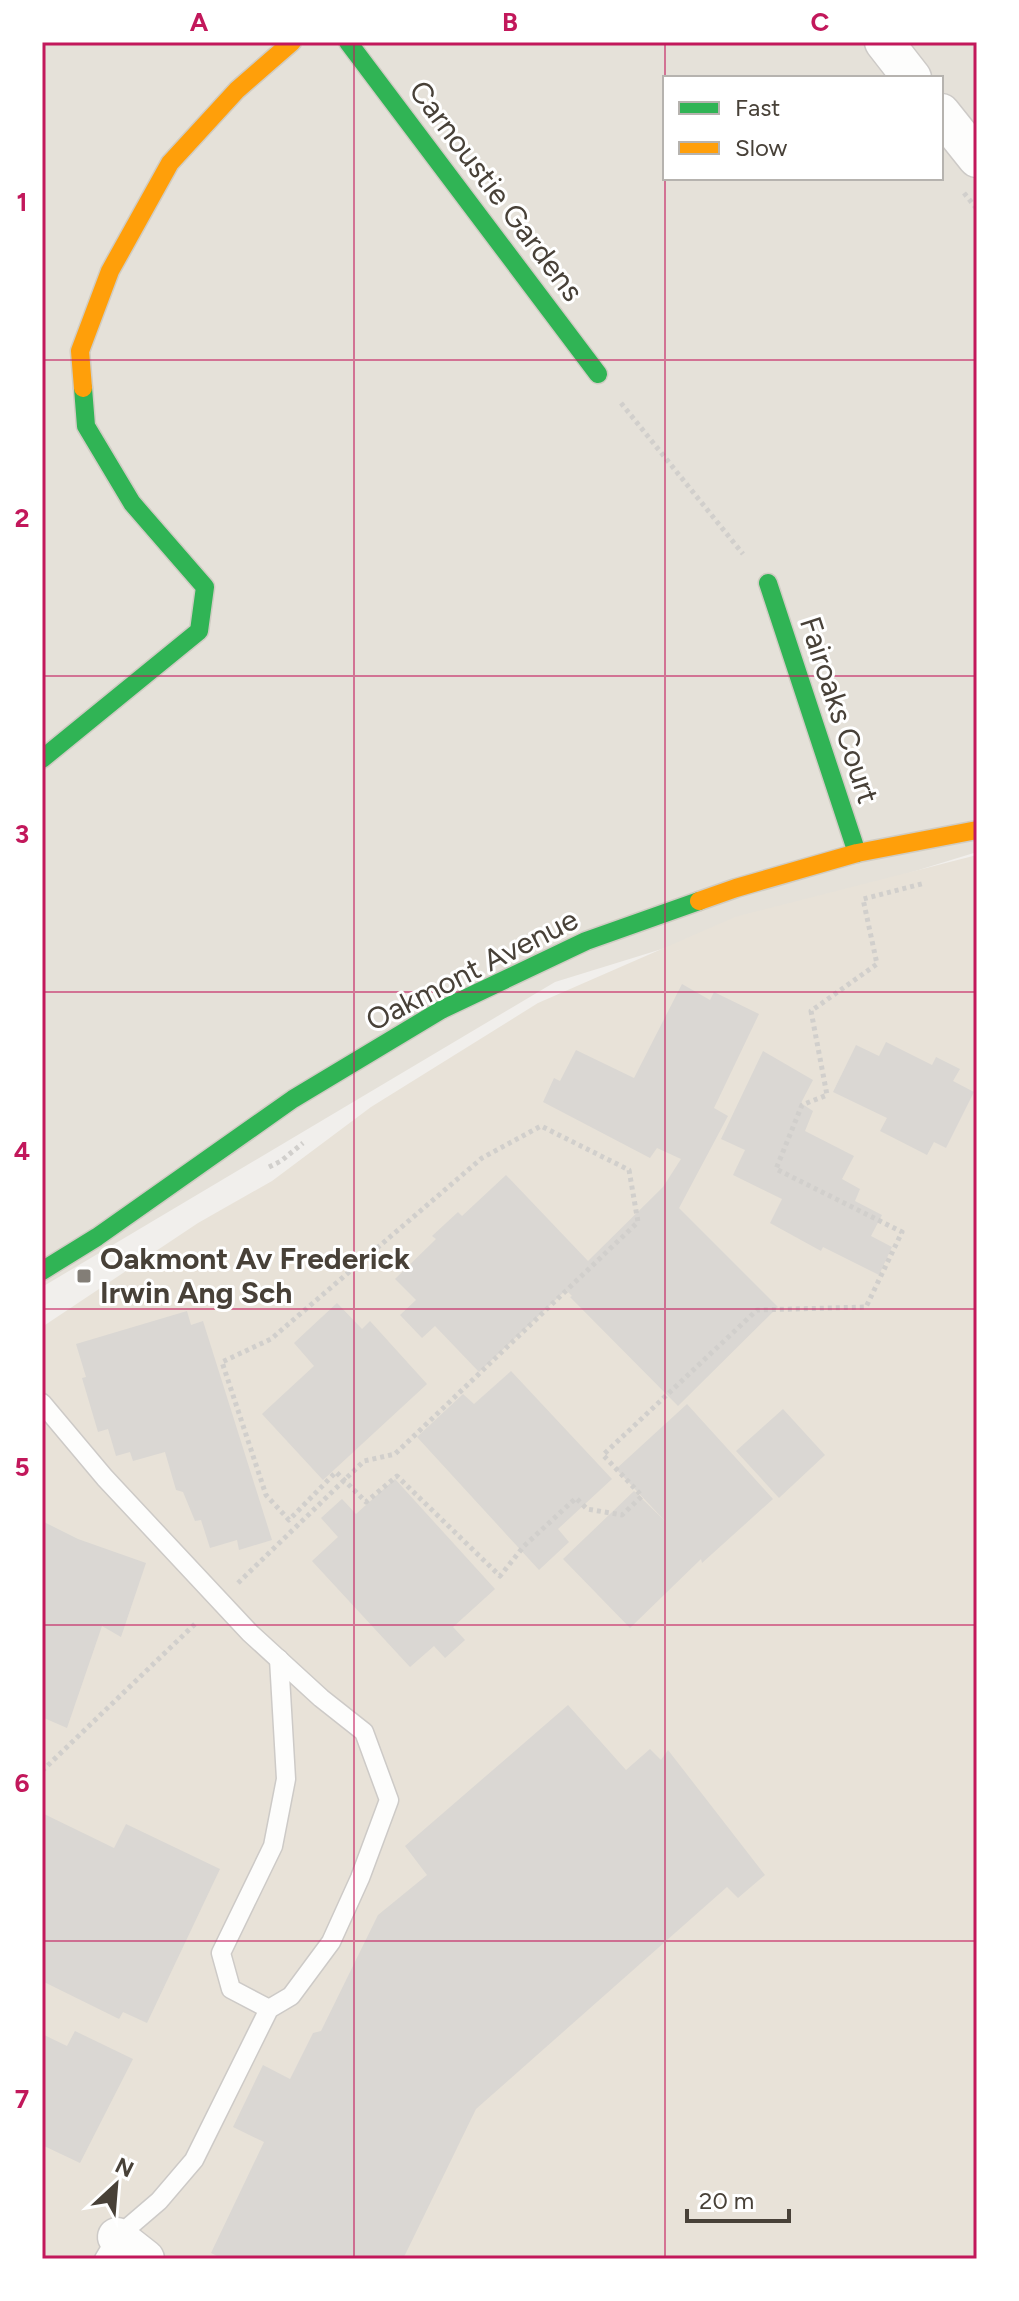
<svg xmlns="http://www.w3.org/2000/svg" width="1019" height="2301" viewBox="0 0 1019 2301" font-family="Figtree,sans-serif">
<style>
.residential{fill:#e5e1d9;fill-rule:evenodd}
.education{fill:#e8e2d8}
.building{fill:#dad7d3}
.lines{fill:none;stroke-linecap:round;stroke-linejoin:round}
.lane-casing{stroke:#cdcac7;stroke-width:21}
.street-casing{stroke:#cdcac7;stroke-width:41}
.fast-casing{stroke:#d0ccc3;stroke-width:21}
.slow-casing{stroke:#d0ccc3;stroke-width:21}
.path{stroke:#d1cfcc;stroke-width:5;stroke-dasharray:4 4;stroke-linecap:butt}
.lane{stroke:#fdfdfc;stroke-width:18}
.street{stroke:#fdfdfc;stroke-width:38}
.fast{stroke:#30b455;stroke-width:18}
.slow{stroke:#ff9f0a;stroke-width:18}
.grid{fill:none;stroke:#c2185b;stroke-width:2;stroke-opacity:0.55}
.poi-dot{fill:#837e77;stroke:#fff;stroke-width:3}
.labels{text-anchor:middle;stroke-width:6;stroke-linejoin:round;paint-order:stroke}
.street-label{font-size:30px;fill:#484138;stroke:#fff}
.poi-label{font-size:30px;font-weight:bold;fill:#484138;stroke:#fff;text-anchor:start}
.neatline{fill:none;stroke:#c2185b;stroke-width:3}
.grid-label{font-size:26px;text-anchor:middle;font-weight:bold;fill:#c2185b}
</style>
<rect width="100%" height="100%" fill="#f1efec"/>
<path class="residential" d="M42 42H977V852L555 982 42 1287ZM665 78H941V178H665Z"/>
<polygon class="education" points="977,855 977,2259 42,2259 42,1327 198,1223 272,1181 371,1107 538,1003 735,917"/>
<g class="building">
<polygon points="682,984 710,1000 714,992 759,1014 714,1108 728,1116 679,1208 778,1307 678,1406 570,1297 572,1296 566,1290 479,1372 435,1326 422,1338 400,1315 416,1300 395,1279 436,1239 432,1236 458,1212 462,1216 506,1175 588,1261 663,1187 681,1159 657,1148 650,1158 543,1102 554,1078 560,1081 576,1050 634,1078"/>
<polygon points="886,1042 932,1065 936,1057 960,1069 953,1081 974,1092 946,1148 934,1142 927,1155 880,1131 887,1118 833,1092 856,1045 879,1056"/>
<polygon points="763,1051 813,1080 801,1103 813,1111 805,1131 854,1156 842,1179 860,1189 855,1201 882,1215 871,1236 892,1247 879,1275 823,1247 821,1251 770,1223 782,1199 733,1175 745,1150 721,1139"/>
<polygon points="337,1303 362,1329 370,1321 427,1384 323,1480 262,1414 314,1366 294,1343"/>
<polygon points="187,1311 191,1325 203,1321 272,1540 239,1550 237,1540 210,1548 201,1520 195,1521 183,1492 176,1490 165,1452 133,1461 130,1452 116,1456 108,1429 98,1432 82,1378 86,1377 76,1344"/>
<polygon points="511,1371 612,1479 558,1529 569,1542 539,1570 417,1437 463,1394 474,1404"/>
<polygon points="687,1404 773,1499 702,1563 701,1559 630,1628 563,1559 634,1491 667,1523 616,1469"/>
<polygon points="783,1409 825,1455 779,1498 736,1451"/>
<polygon points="395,1479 495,1589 453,1627 465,1640 445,1658 434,1646 410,1667 312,1561 338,1537 321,1518 342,1499 356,1514"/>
<polygon points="42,1521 78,1539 146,1563 121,1637 102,1626 67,1728 44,1718 42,1722"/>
<polygon points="568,1705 626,1770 650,1749 661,1760 668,1750 765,1875 738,1898 727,1887 476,2109 403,2259 223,2259 211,2253 264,2142 233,2127 263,2065 290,2079 313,2033 321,2031 378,1915 427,1875 405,1846"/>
<polygon points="42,1813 114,1848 126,1824 220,1869 147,2023 123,2012 119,2019 42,1981"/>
<polygon points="75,2031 133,2059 80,2163 42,2145 42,2034 67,2046"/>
</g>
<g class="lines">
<g class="lane-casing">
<g id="lane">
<polyline points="42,1403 105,1478 250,1633 321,1698 364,1732 389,1800 360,1878 331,1942 291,1996 269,2009 194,2160 159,2201 117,2237 104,2259"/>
<polyline points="269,2009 231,1989 221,1953 273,1846 286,1779 279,1659"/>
</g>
</g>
<g class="street-casing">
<g id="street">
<polyline points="884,42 912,78"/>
<polyline points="941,113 977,158"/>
<polyline points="117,2237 145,2259"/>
</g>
</g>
<g class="fast-casing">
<g id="fast">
<polyline points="348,42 598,374"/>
<polyline points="768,583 857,853"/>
<polyline points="42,759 199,631 205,587 132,503 86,426 83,388"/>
<polyline points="42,1271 97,1237 293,1099 441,1010 586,941 699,901"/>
</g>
</g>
<g class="slow-casing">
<g id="slow">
<polyline points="83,388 80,351 110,271 170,163 237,90 292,42"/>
<polyline points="699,901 736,888 857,853 977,830"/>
</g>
</g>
<g class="path">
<polyline points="964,193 977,209"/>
<polyline points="621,403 743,554"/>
<polyline points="269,1167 281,1161 303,1143"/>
<polyline points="238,1583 364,1461 395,1454 638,1222 629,1170 541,1126 482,1158 271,1339 222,1362 266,1495 289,1520 336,1472 366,1502 397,1476 500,1576 524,1546 576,1498 587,1509 622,1515 642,1496 603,1455 757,1310 866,1307 902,1232 776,1169 802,1105 827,1095 811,1011 877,964 863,899 925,883"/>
<polyline points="42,1771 196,1623"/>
</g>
<use href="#lane" class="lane"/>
<use href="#street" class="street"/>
<use href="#fast" class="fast"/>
<use href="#slow" class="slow"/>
</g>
<path class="grid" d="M354 42V2259M665 42V2259M42 360H977M42 676H977M42 992H977M42 1309H977M42 1625H977M42 1941H977"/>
<rect class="poi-dot" x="76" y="1268" width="16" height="16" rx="4"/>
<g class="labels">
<g class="street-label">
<text transform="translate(496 191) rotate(53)" y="10">Carnoustie Gardens</text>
<text transform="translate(839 710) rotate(72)" y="10">Fairoaks Court</text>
<text transform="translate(472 970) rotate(-27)" y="10">Oakmont Avenue</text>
</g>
<g class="poi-label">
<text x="100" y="1269">Oakmont Av Frederick<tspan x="100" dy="34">Irwin Ang Sch</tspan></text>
</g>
</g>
<rect width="1019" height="2301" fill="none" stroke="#ffffff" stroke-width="88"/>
<rect x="663" y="76" width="280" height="104" fill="#ffffff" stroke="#b6b3af" stroke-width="2"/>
<rect x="679" y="102" width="40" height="12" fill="#30b455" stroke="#b6b3af" stroke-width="2"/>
<text x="735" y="116" font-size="24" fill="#484138">Fast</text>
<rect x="679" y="142" width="40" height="12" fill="#ff9f0a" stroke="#b6b3af" stroke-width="2"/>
<text x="735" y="156" font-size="24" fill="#484138">Slow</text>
<g transform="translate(116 2185) rotate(26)" stroke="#ffffff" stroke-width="6" paint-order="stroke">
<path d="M0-6L14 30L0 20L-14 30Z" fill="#484138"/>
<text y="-12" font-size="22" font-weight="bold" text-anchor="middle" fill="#484138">N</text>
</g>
<path d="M687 2209v12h102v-12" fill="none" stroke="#484138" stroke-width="4"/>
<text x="699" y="2209" font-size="24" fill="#484138" stroke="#ffffff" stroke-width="6" paint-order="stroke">20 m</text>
<rect x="44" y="44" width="931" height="2213" class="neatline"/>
<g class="grid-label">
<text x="199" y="31">A</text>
<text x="510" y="31">B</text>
<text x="820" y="31">C</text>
<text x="22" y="211">1</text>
<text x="22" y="527">2</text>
<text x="22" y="843">3</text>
<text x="22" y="1160">4</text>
<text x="22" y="1476">5</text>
<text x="22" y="1792">6</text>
<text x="22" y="2108">7</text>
</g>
</svg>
